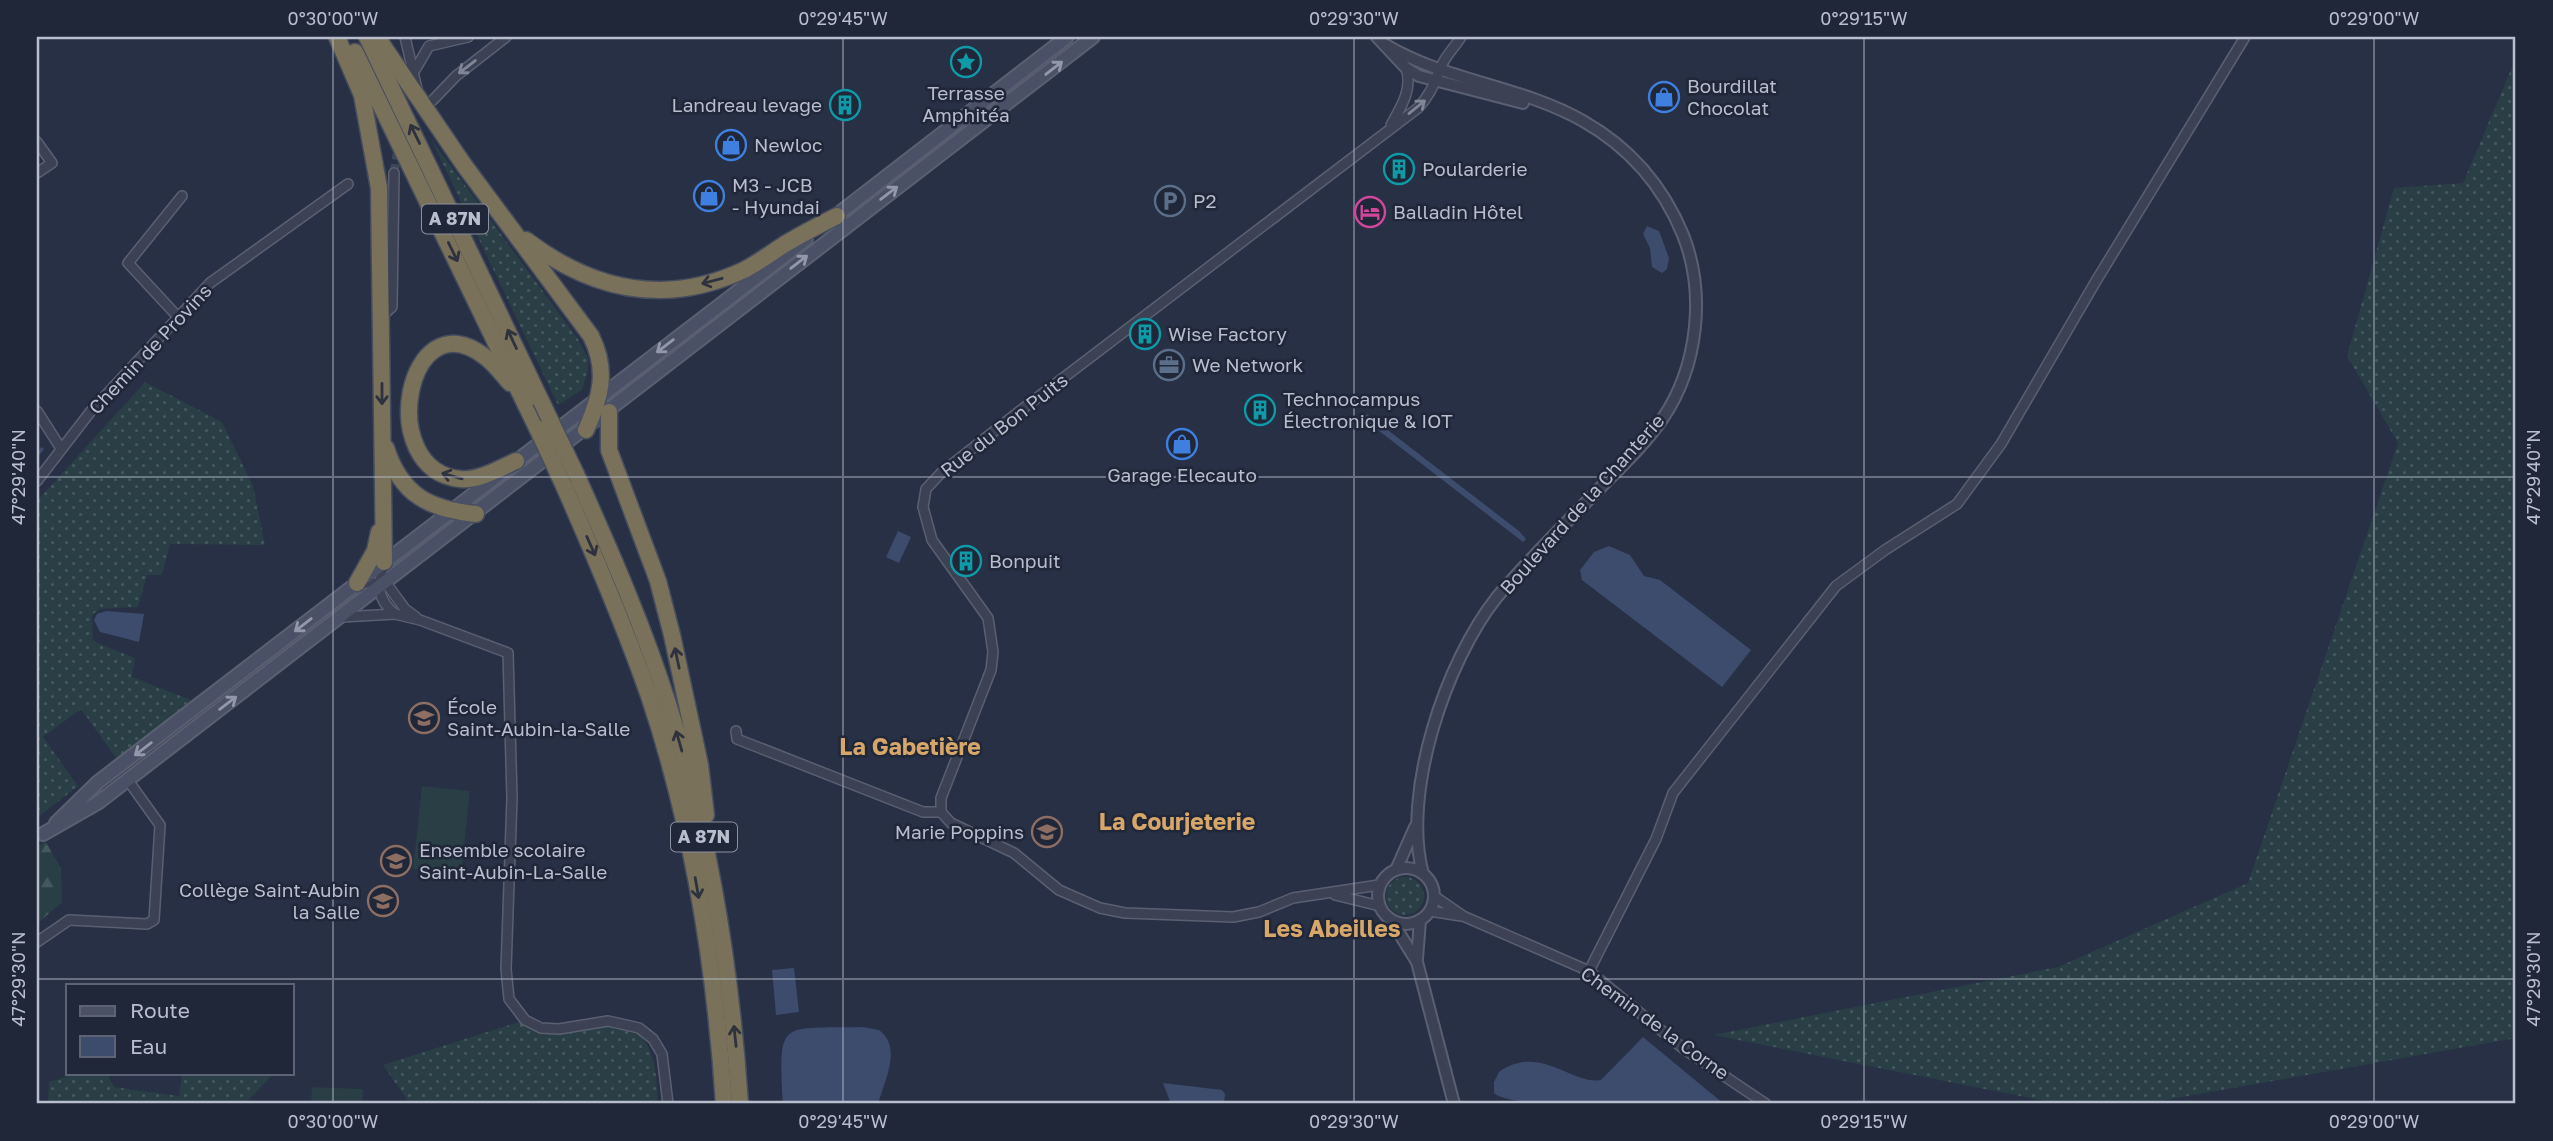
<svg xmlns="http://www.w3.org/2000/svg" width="2553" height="1141" viewBox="0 0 2553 1141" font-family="'Golos Text',sans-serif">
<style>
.grass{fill:url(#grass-dots)}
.forest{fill:url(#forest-firs)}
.pitch{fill:#293e45}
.water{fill:#3d4b6d}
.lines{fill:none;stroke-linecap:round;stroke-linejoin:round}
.stream{stroke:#3d4b6d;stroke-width:3.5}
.minor-tunnel{stroke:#3d4559;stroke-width:9;stroke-dasharray:9 4.5;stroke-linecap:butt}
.minor-casing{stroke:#5a6071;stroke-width:12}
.tertiary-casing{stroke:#5a6071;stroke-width:14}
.secondary-casing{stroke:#5a6071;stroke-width:16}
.motorway-casing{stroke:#464d5e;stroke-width:19}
.minor{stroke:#3c4253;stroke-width:9}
.tertiary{stroke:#3c4253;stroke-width:10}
.secondary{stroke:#4a5166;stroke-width:12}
.motorway{stroke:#797159;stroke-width:16}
.motorway-bridge-casing{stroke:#464d5e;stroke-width:19;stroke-linecap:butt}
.motorway-bridge{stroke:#797159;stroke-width:16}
.oneway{stroke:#818696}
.oneway2{stroke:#9298a9}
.oneway3{stroke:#2d323e}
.ticks{fill:none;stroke:#b9becd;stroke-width:2;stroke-opacity:0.45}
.labels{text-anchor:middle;stroke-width:5;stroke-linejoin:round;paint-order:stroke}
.shield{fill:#202739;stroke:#8b91a1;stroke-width:2}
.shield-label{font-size:18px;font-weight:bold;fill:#b9becd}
.poi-label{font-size:19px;fill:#b9becd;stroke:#202739;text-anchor:start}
.street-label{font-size:19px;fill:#b9becd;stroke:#202739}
.quarter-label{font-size:23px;font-weight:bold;fill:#d7a76a;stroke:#202739}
.neatline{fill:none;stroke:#b9becd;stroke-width:2.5}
.ticks-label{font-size:18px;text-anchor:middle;fill:#b9becd}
</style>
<defs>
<pattern id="grass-dots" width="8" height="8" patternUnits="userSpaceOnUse" patternTransform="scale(1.75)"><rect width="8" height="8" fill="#293e45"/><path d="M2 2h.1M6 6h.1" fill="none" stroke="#46585f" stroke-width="1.8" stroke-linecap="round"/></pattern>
<pattern id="forest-firs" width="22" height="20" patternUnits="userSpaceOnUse" patternTransform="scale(1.75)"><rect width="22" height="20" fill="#293e45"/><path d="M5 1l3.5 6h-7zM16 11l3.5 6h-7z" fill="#46585f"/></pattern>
</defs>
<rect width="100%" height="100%" fill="#273044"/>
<g class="grass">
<polygon points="2516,58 2516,1038 2143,1104 2060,1104 1713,1035 2058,967 2248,883 2398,443 2347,356 2394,188 2463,183"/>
<polygon points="431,139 578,339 588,358 588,371 582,390 558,405"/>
<polygon points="145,382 222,422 253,486 265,545 170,544 162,575 147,575 138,607 100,609 92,615 93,641 135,658 132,677 191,700 118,761 81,709 43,737 78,786 37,818 37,501"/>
<circle cx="1405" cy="896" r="19"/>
<path d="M519 1022C527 1026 539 1034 549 1034 562 1035 578 1030 592 1028 652 1019 656 1055 658 1104H410L383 1065Z"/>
<polygon points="77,1073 107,1073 114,1087 179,1096 182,1073 274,1073 245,1104 48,1104 49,1082"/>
</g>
<polygon class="forest" points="45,841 61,868 62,902 37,924 37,847"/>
<g class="pitch">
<polygon points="422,786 470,791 461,874 413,869"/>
<polygon points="312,1087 363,1089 362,1104 311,1104"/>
</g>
<g class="water">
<polygon points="1647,226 1659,231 1669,258 1667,269 1662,273 1652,267 1650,248 1643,234"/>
<polygon points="1367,414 1519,531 1526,539 1523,542 1374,427 1358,421"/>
<polygon points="898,531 911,537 899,563 886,557"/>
<polygon points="1609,546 1630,555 1644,576 1660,580 1751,650 1722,687 1582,580 1580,570 1594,552"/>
<polygon points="106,611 144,614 139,642 100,632 94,620 97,614"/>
<polygon points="794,968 799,1012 776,1015 772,970"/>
<path d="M863 1027 879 1030C903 1047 884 1082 878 1104H783C778 1017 780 1029 863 1027Z"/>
<path d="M1643 1037 1724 1104C1689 1104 1509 1111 1494 1093V1082L1499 1072C1540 1043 1571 1085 1601 1080Z"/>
<polygon points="1163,1083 1222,1090 1225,1094 1224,1104 1171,1104"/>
</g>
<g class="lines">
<polyline class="stream" points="37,455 42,449"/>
<polyline class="minor-tunnel" points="394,173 399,142"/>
<g class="minor-casing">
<g id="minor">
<polyline points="405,37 417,89"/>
<polyline points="415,70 429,46 468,37"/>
<polyline points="433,100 456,76 506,37"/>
<path d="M1391 125C1401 107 1413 89 1406 68"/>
<polyline points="37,142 52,163 37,173"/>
<polyline points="382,316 392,307 394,173"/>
<polyline points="178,317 128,263 182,196"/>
<polyline points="37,411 60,447"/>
<polyline points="37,481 91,411 210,283 348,184"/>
<path d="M384 563C378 585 376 599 395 614"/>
<polyline points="358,583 386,583 405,609 416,617"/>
<polyline points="342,617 395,614 420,620 508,653 512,798 506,969 509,999 525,1020 541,1028 559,1029 608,1021 639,1028 653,1039 662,1054 668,1104"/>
<polyline points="736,731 737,739 923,812 941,812"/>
<path d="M941 812V798L991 670 993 652 988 618 932 540 923 507 926 489 941 473 1025 407 1418 108C1431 94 1434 83 1441 67 1445 56 1455 47 1461 37"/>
<polyline points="941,812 951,823 1014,853 1059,890 1100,908 1125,913 1233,917 1259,912 1293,898 1379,885"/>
<polyline points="1335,895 1380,906"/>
<polyline points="1434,896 1463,916 1589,971 1684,1049 1766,1104"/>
<polyline points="1430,911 1461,916"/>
<polyline points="37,942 69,920 147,924 154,920 160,825 127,779"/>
<polyline points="1589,971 1656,839 1673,793 1836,586 1885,550 1957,504 2001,444 2096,281 2245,37"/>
</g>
</g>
<g class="tertiary-casing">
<g id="tertiary">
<polyline points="1377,37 1406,68 1419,76 1523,103"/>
<path d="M1386 45C1446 81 1522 86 1583 121 1629 147 1663 186 1683 235 1706 293 1698 366 1663 418 1646 443 1624 464 1603 485 1567 522 1530 558 1497 597 1446 661 1401 793 1423 874"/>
<circle cx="1406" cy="896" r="28"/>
<polyline points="1396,870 1415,827"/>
<polyline points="1391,920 1417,962 1454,1104"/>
<polyline points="1417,959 1420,920"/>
</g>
</g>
<g class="secondary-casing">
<g id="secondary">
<polyline points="829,221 1067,37"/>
<polyline points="56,823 98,782 806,239"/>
<polyline points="43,834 99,802 1093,37"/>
</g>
</g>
<g class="motorway-casing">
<g id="motorway">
<polyline points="337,37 362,95 379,188 384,562"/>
<polyline points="367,37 541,401"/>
<path d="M377 37 464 165 591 336C608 370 601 397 586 430"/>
<polyline points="355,52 537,428"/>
<path d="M526 240C592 290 665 307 744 270 758 263 771 253 785 244 802 234 819 225 837 216"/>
<path d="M510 383C502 374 494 363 484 356 407 297 374 470 460 479 479 481 500 468 516 461"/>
<polyline points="609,412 609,450 658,581 672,635 700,765 706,815"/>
<path d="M386 448C401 495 429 509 476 514"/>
<path d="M576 474C610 550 644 627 669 707 710 836 731 969 740 1104"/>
<path d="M563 484C594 554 624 624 649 696 693 827 715 967 724 1104"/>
<polyline points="357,583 375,551 379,532"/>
</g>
</g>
<use href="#minor" class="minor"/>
<use href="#tertiary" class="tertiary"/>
<use href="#secondary" class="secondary"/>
<use href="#motorway" class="motorway"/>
<g class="motorway-bridge-casing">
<g id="motorway-bridge">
<polyline points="541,401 576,474"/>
<polyline points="537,428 563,484"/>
</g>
</g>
<use href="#motorway-bridge" class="motorway-bridge"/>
</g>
<defs><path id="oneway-shaft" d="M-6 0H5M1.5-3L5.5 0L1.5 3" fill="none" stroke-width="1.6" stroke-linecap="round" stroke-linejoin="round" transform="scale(1.75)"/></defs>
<g class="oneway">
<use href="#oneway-shaft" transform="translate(467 67) rotate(142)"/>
<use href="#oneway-shaft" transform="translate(1417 107) rotate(-39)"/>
</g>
<g class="oneway2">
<use href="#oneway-shaft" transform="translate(1054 68) rotate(-38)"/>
<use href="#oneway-shaft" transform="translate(889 193) rotate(-37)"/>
<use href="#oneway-shaft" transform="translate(799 262) rotate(-38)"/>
<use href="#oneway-shaft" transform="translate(665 346) rotate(143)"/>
<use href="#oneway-shaft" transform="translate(303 625) rotate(142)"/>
<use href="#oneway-shaft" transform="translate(228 703) rotate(-37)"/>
<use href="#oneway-shaft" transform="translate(143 749) rotate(143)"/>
</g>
<g class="oneway3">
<use href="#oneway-shaft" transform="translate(415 134) rotate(-116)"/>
<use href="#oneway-shaft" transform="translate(453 252) rotate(64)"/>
<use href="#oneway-shaft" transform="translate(712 281) rotate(165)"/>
<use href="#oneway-shaft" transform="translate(512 339) rotate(-115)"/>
<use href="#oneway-shaft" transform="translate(382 394) rotate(90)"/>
<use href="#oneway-shaft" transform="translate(452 476) rotate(-164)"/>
<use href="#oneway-shaft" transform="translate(591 546) rotate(66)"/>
<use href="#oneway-shaft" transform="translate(677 658) rotate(-102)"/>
<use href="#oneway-shaft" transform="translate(679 741) rotate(-106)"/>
<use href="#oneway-shaft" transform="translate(697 888) rotate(80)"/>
<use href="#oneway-shaft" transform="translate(735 1036) rotate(-96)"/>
</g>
<path class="ticks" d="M333 37V1104M843 37V1104M1354 37V1104M1864 37V1104M2374 37V1104M37 477H2516M37 979H2516"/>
<defs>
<g id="sight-ring" transform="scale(1.575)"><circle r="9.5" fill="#202739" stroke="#0f9aa8" stroke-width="1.5"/><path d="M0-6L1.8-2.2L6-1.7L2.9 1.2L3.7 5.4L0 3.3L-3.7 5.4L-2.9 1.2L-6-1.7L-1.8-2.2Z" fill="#0f9aa8"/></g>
<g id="shop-ring" transform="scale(1.575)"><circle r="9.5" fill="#202739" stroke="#3f7fe0" stroke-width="1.5"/><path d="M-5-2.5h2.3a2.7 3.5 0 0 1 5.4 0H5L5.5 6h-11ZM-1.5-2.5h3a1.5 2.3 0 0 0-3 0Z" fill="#3f7fe0"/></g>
<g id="building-ring" transform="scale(1.575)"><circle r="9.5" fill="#202739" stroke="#0f9aa8" stroke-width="1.5"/><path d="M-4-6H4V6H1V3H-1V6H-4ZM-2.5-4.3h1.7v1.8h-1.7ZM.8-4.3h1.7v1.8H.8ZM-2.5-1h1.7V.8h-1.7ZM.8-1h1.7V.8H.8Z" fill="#0f9aa8"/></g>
<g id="parking-ring" transform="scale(1.575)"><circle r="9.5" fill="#202739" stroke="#5c6f8a" stroke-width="1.5"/><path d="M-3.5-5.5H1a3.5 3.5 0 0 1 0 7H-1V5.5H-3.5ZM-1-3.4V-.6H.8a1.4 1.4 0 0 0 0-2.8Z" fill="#5c6f8a"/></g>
<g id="hotel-ring" transform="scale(1.575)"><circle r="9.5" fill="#202739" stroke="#d1479c" stroke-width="1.5"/><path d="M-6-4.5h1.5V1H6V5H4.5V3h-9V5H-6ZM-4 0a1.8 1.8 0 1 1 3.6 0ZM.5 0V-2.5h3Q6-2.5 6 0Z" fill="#d1479c"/></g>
<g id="office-ring" transform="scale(1.575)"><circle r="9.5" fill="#202739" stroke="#5c6f8a" stroke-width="1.5"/><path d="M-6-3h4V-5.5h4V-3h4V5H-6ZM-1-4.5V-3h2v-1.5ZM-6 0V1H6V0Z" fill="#5c6f8a"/></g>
<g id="school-ring" transform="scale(1.575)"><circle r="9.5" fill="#202739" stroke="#8d6e63" stroke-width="1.5"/><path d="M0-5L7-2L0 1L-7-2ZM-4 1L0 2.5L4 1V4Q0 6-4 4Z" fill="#8d6e63"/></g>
</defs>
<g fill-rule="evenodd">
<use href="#sight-ring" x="966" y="62"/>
<use href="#shop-ring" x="1664" y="97"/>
<use href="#building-ring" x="845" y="105"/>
<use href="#shop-ring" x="731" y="145"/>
<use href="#building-ring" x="1399" y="169"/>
<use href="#shop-ring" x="709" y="196"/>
<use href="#parking-ring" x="1170" y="201"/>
<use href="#hotel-ring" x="1370" y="212"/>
<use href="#building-ring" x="1145" y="334"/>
<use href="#office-ring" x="1169" y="365"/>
<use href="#building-ring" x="1260" y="410"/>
<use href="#shop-ring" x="1182" y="444"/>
<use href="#building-ring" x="966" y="561"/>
<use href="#school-ring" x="424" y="718"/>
<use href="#school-ring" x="1047" y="832"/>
<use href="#school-ring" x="396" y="861"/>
<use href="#school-ring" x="383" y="901"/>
</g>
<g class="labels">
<g class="shield">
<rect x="422" y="204.5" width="66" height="29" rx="5"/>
<rect x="671" y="822.5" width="66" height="29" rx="5"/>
</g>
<g class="shield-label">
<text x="455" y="225">A 87N</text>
<text x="704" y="843">A 87N</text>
</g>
<g class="poi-label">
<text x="1687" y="93">Bourdillat<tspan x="1687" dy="22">Chocolat</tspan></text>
<text x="966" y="100" text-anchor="middle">Terrasse<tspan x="966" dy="22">Amphitéa</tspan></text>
<text x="822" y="112" text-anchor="end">Landreau levage</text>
<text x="754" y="152">Newloc</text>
<text x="1422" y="176">Poularderie</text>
<text x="732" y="192">M3 - JCB<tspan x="732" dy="22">- Hyundai</tspan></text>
<text x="1193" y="208">P2</text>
<text x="1393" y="219">Balladin Hôtel</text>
<text x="1168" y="341">Wise Factory</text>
<text x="1192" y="372">We Network</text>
<text x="1283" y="406">Technocampus<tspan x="1283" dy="22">Électronique &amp; IOT</tspan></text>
<text x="1182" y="482" text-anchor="middle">Garage Elecauto</text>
<text x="989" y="568">Bonpuit</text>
<text x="447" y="714">École<tspan x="447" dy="22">Saint-Aubin-la-Salle</tspan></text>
<text x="1024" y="839" text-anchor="end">Marie Poppins</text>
<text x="419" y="857">Ensemble scolaire<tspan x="419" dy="22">Saint-Aubin-La-Salle</tspan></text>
<text x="360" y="897" text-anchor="end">Collège Saint-Aubin<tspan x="360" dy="22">la Salle</tspan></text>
</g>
<g class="street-label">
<text transform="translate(150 349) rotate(-47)" y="7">Chemin de Provins</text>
<text transform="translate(1004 425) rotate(-38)" y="7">Rue du Bon Puits</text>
<text transform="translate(1582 504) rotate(-48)" y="7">Boulevard de la Chanterie</text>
<text transform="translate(1655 1023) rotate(36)" y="7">Chemin de la Corne</text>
</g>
<g class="quarter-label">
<text x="910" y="755">La Gabetière</text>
<text x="1177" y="830">La Courjeterie</text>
<text x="1332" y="937">Les Abeilles</text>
</g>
</g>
<rect width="2553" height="1141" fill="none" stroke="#202739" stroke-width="77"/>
<rect x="66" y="984" width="228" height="91" fill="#202739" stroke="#5d6374" stroke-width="2"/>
<rect x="80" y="1006" width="35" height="10" fill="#4a5166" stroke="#5d6374" stroke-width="2"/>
<text x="130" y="1018" font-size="21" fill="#b9becd">Route</text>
<rect x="80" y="1036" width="35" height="21" fill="#3d4b6d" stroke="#5d6374" stroke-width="2"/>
<text x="130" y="1054" font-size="21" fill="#b9becd">Eau</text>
<rect x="38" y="38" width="2476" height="1064" class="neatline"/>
<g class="ticks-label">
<text x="333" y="25">0°30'00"W</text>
<text x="843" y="25">0°29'45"W</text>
<text x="1354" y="25">0°29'30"W</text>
<text x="1864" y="25">0°29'15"W</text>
<text x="2374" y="25">0°29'00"W</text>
<text transform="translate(19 477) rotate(-90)" y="6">47°29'40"N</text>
<text transform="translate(2534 477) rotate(-90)" y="6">47°29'40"N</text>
<text transform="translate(19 979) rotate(-90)" y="6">47°29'30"N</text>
<text transform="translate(2534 979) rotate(-90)" y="6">47°29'30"N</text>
<text x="333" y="1128">0°30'00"W</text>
<text x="843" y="1128">0°29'45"W</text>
<text x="1354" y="1128">0°29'30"W</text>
<text x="1864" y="1128">0°29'15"W</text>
<text x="2374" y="1128">0°29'00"W</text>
</g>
</svg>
